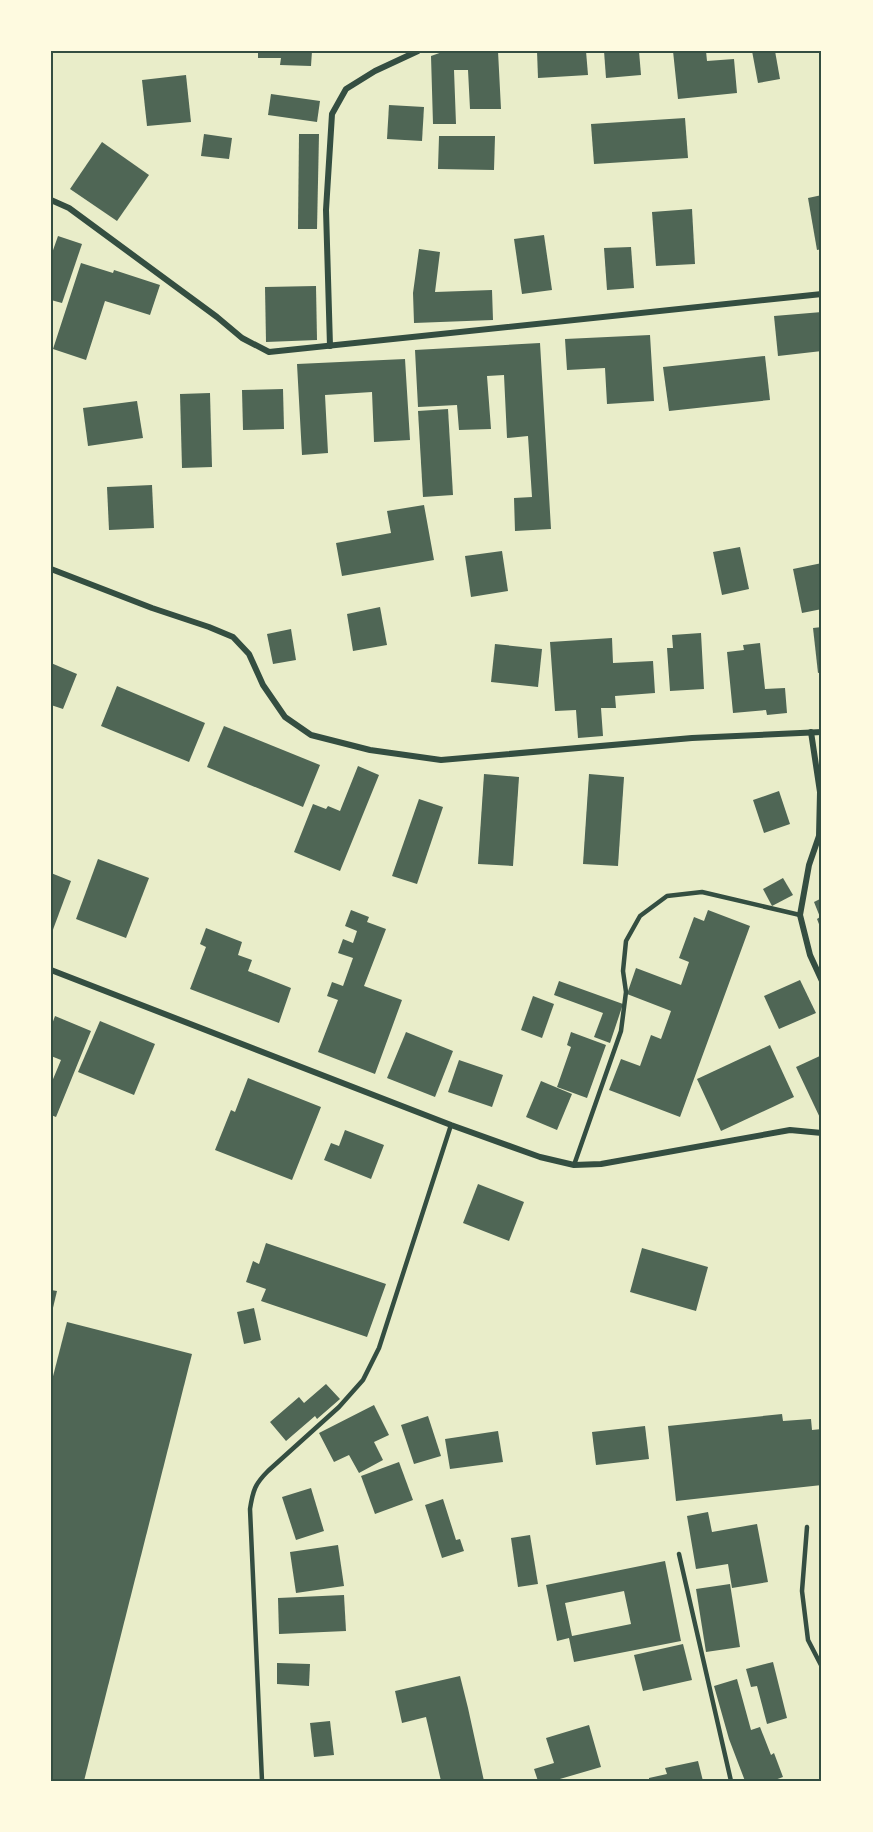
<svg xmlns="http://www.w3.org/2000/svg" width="873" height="1832" viewBox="0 0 873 1832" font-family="'Open Sans',sans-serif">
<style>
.building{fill:#4f6655;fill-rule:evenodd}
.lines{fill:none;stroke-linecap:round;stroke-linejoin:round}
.service{stroke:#344e41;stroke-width:4.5}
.minor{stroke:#344e41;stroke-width:6}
.neatline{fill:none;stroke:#344e41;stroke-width:2}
</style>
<rect width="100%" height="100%" fill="#e9edc9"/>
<g class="building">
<polygon points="258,51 312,51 311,66 280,65 281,58 258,58"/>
<polygon points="445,51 498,51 501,109 470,109 468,70 454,70 456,124 433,124 431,56"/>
<polygon points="537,51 586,51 588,75 538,78"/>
<polygon points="604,51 639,51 641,75 606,78"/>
<polygon points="673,51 706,51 707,61 734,59 737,93 678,99"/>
<polygon points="752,51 775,51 780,79 758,83"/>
<polygon points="186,75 191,122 147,126 142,80"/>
<polygon points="271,94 320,101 317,122 268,115"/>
<polygon points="389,105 424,107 422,141 387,139"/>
<polygon points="685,118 688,158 594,164 591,124"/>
<polygon points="204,134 232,138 229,159 201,156"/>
<polygon points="299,134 319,134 317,229 298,229"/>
<polygon points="439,136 495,136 494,170 438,169"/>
<polygon points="102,142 149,175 117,221 70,189"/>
<polygon points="822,195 822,249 817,250 808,198"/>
<polygon points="692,209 695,264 656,266 652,212"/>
<polygon points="544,235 552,290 522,294 514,239"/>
<polygon points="58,236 82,244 62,303 51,300 51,256"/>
<polygon points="631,247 634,288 607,290 604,248"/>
<polygon points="419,249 440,252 435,292 492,290 493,320 414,323 413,293"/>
<polygon points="81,263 113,273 114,270 160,285 150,315 105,301 86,360 53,349"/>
<polygon points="316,286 317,340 266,342 265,287"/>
<polygon points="822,312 822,351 778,356 774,316"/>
<polygon points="650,335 654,401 607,404 605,368 567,370 565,339"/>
<polygon points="540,343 551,529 515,531 514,498 532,497 528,436 507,438 504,375 487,376 491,429 459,430 457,405 418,407 415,350"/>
<polygon points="765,356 770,400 669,411 663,367"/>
<polygon points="405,359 410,440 374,442 372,392 325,395 328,453 302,455 297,364"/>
<polygon points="283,389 284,429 243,430 242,390"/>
<polygon points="210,393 212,467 182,468 180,394"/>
<polygon points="137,401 143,438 88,446 83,408"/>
<polygon points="448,409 453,495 423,497 418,411"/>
<polygon points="152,485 154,528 109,530 107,487"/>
<polygon points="424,505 434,560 342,576 336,543 391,533 387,511"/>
<polygon points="740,547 749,589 722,595 713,552"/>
<polygon points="502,551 508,591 471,597 465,556"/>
<polygon points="822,563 822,609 802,613 793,569"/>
<polygon points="380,607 387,645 353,651 347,614"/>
<polygon points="822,627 822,672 818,673 813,628"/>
<polygon points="291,629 296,660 273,664 267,634"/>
<polygon points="701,633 704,689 670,691 667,648 673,648 672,635"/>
<polygon points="612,638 613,663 653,661 655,693 615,696 616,708 601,708 603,736 578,738 576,710 555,711 550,642"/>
<polygon points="760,643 765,689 785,688 787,713 767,715 766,710 733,713 727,652 744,650 743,645"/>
<polygon points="495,644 542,649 538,687 491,682"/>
<polygon points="51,663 77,674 63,709 51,705"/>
<polygon points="117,686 205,723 189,762 101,726"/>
<polygon points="224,726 320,765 303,807 207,767"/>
<polygon points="358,766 379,775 340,871 294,852 313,804 326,809 328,806 340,811"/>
<polygon points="484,774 519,777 513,866 478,864"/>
<polygon points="589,774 624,777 618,866 583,864"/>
<polygon points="779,791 790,824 764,833 753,800"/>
<polygon points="419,799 443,807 417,884 392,876"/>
<polygon points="98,859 149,878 126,938 76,919"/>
<polygon points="51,873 71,881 51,935"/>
<polygon points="783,878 793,895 772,906 763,889"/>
<polygon points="822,898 822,932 817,919 820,917 814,902"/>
<polygon points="351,910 369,917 367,922 386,929 364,986 402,1000 375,1074 318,1052 338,1000 327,996 332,982 343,986 353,958 338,953 343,939 353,943 357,931 345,926"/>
<polygon points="708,910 750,926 680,1117 609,1090 621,1059 640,1066 651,1035 661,1039 671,1011 627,994 636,968 681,985 689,962 679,958 694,917 704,921"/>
<polygon points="206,928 242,942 238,955 252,960 248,971 291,988 279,1023 190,989 206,947 200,944"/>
<polygon points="800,980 816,1013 779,1029 764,996"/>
<polygon points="559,981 623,1004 610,1043 594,1037 603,1013 554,995"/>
<polygon points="533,996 554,1004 542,1038 521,1030"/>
<polygon points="55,1016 91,1031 56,1117 51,1115 51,1084 61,1060 51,1056 51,1027"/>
<polygon points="100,1021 155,1044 134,1095 78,1072"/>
<polygon points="406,1032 453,1051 435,1097 387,1078"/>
<polygon points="571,1032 606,1045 587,1098 557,1087 571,1047 567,1045"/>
<polygon points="770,1045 794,1097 721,1131 697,1079"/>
<polygon points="822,1055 822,1122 796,1067"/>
<polygon points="459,1060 503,1075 492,1107 448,1092"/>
<polygon points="248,1078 321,1107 292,1180 215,1150 231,1110 235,1112"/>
<polygon points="541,1081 572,1094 557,1130 526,1117"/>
<polygon points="345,1130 384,1145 371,1179 324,1160 331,1143 339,1146"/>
<polygon points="478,1184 524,1202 509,1241 463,1223"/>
<polygon points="266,1243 386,1284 367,1337 261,1301 266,1289 246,1282 253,1261 259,1264"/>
<polygon points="642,1248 708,1267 696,1311 630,1292"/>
<polygon points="51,1290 57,1291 52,1312 51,1312"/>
<polygon points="254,1308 261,1340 244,1344 237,1312"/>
<polygon points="67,1322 192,1354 84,1781 51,1781 51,1384"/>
<polygon points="326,1384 340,1399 317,1419 315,1416 286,1441 270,1422 299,1397 304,1403"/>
<polygon points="374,1405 389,1435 374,1442 383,1460 359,1473 349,1455 334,1462 319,1433"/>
<polygon points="782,1414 783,1421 811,1419 812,1430 822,1429 822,1485 676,1501 668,1426"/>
<polygon points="428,1416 441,1456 414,1464 401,1425"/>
<polygon points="645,1426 649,1459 596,1465 592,1432"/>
<polygon points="498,1431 503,1462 450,1469 445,1439"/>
<polygon points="399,1462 413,1500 375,1514 361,1476"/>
<polygon points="311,1488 324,1531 296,1540 282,1497"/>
<polygon points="443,1499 456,1540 460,1539 464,1551 442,1558 425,1505"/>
<polygon points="708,1512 712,1532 757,1524 768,1582 732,1588 728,1564 696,1569 687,1516"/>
<polygon points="530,1535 538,1584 518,1587 511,1538"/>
<polygon points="338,1545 344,1586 296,1593 290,1552"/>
<path d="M665 1561 681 1641 574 1662 569 1638 557 1641 546 1585ZM624 1591 631 1624 572 1636 565 1603Z"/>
<polygon points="730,1584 740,1647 706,1652 696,1589"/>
<polygon points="344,1595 346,1631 279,1634 278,1598"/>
<polygon points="683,1644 692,1680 643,1691 634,1655"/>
<polygon points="773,1662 787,1718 767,1724 757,1686 751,1687 746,1669"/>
<polygon points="277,1663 310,1664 309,1686 277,1684"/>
<polygon points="460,1676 468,1708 484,1781 441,1781 426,1717 402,1723 395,1691"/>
<polygon points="737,1679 751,1730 760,1727 771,1755 774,1753 783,1777 772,1781 745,1781 729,1739 714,1686"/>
<polygon points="330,1721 334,1755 314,1757 310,1723"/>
<polygon points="589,1725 601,1767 553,1781 538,1781 534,1769 554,1763 546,1738"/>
<polygon points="698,1761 703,1781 649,1781 649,1778 667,1774 665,1768"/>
</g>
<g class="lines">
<g class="service">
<polyline points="574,1165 621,1031 626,992 623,971 626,941 640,916 667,896 702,892 800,915"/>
<polyline points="807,1527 802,1591 808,1640 822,1667"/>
<polyline points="679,1554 731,1781"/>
<path d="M262 1781 250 1509C253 1490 255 1484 268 1471L339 1407 363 1380 379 1348 451 1125"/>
</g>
<g class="minor">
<polyline points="51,200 69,208 217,317 242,338 269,352 822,294"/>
<polyline points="330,346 326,210 332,114 346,89 375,71 418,51"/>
<polyline points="51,569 152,608 209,627 233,637 249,654 263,685 285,717 311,735 370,750 441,760 692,738 822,732"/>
<polyline points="811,732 820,792 819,836 809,865 800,915 810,955 822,981"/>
<polyline points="51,970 451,1125 540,1157 574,1165 601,1164 790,1130 822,1133"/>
</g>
</g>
<rect width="873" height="1832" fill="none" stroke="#fefae0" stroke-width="105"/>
<rect x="52" y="52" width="768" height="1728" class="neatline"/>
</svg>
